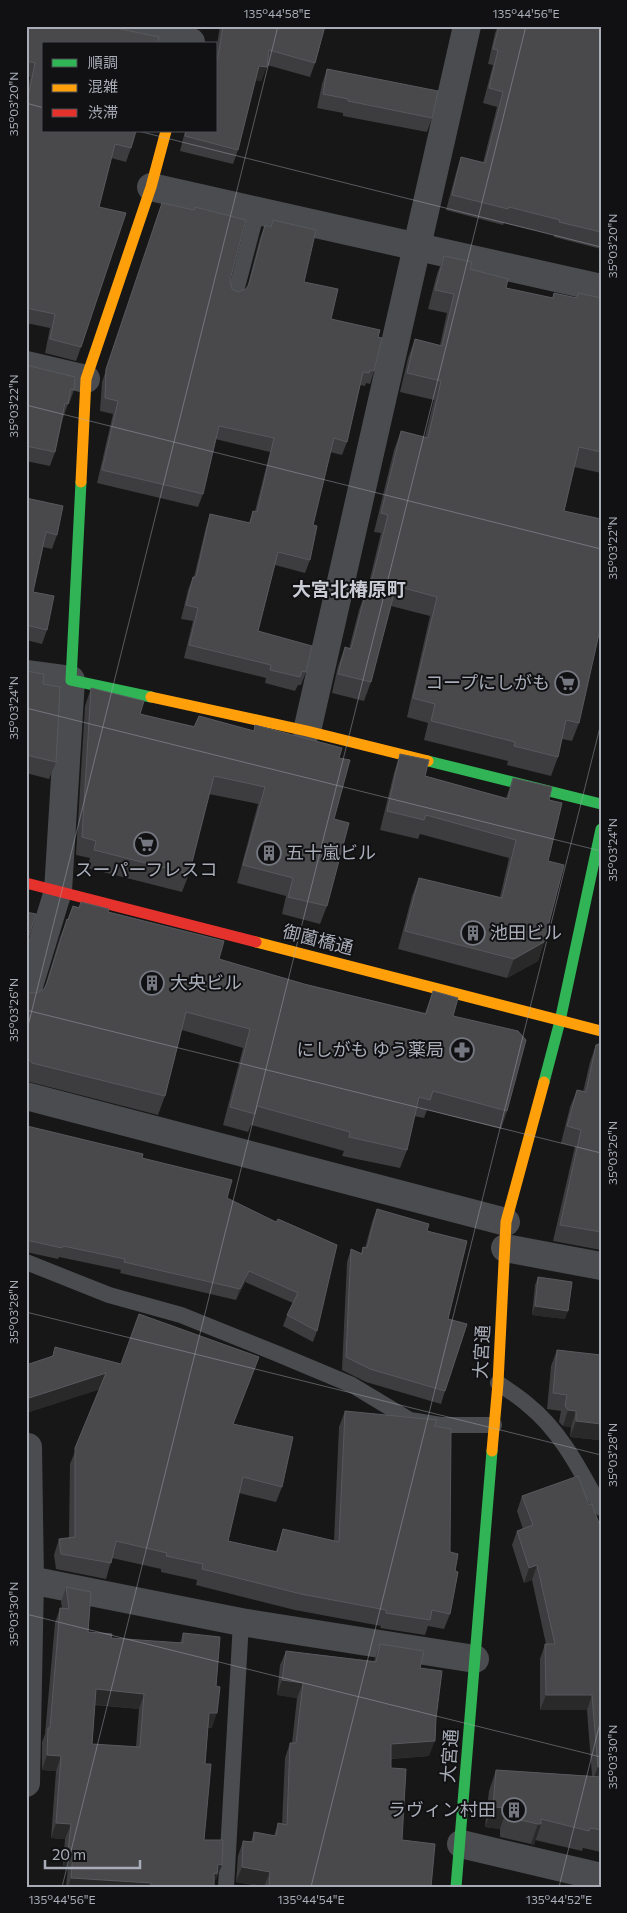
<svg xmlns="http://www.w3.org/2000/svg" width="627" height="1913" viewBox="0 0 627 1913" font-family="Commissioner,'Noto Sans JP',sans-serif">
<style>
.lines{fill:none;stroke-linecap:round;stroke-linejoin:round}
.lane{stroke:#4b4c50;stroke-width:16}
.street{stroke:#4b4c50;stroke-width:28}
.fast{stroke:#30b455;stroke-width:11}
.slow{stroke:#ff9f0a;stroke-width:11}
.jam{stroke:#e5322d;stroke-width:11}
.wall{fill:#3d3d3f;fill-rule:evenodd}
.shaded-wall{fill:#29292a}
.building{fill:#49494c;stroke:#58595d;fill-rule:evenodd}
.ticks{fill:none;stroke:#a8adb8;stroke-width:1;stroke-opacity:0.45}
.labels{text-anchor:middle;stroke-width:4;stroke-linejoin:round;paint-order:stroke}
.poi-label{font-size:18px;fill:#a8adb8;stroke:#111113;text-anchor:end}
.street-label{font-size:18px;fill:#a8adb8;stroke:#111113}
.neighbourhood-label{font-size:19px;font-weight:bold;fill:#c9ccd4;stroke:#111113}
.neatline{fill:none;stroke:#a8adb8;stroke-width:2}
.ticks-label{font-size:12px;text-anchor:middle;fill:#a8adb8}
</style>
<rect width="100%" height="100%" fill="#171717"/>
<g class="lines">
<g class="lane">
<polyline points="235,295 257,211"/>
<polyline points="26,1262 109,1295 181,1315 278,1354 352,1385 410,1420 441,1425 494,1425"/>
<path d="M498 1383C508 1390 518 1396 527 1404 561 1431 580 1470 601 1508"/>
<polyline points="226,1887 241,1622"/>
</g>
<g class="street">
<polyline points="109,26 191,42"/>
<polyline points="151,187 601,288"/>
<polyline points="26,365 86,379"/>
<polyline points="26,674 71,680 58,891 26,996"/>
<polyline points="307,731 467,26"/>
<polyline points="26,1096 506,1222"/>
<polyline points="505,1248 601,1266"/>
<polyline points="26,1447 28,1447 30,1580 26,1783"/>
<polyline points="30,1580 241,1622 475,1659"/>
<polyline points="461,1844 601,1877"/>
</g>
<g class="fast">
<polyline points="81,482 71,680 151,697"/>
<polyline points="428,761 601,804"/>
<polyline points="544,1082 560,1021 601,829"/>
<polyline points="456,1887 492,1451"/>
</g>
<g class="slow">
<polyline points="81,482 86,379 151,187 166,131"/>
<polyline points="151,697 307,731 428,761"/>
<polyline points="256,942 601,1031"/>
<polyline points="492,1451 498,1383 506,1222 544,1082"/>
</g>
<polyline class="jam" points="26,883 256,942"/>
</g>
<g class="wall">
<polygon points="26,26 136,131 131,148 126,162 111,158 99,207 81,347 76,361 45,353 50,328 26,323 26,96 30,77 26,76"/>
<polygon points="220,26 325,26 315,63 310,77 267,65 261,81 255,80 238,150 233,164 180,151 185,131 216,131 216,50"/>
<polygon points="498,26 601,26 601,249 554,237 554,235 504,223 503,225 446,210 456,173 461,157 483,163 497,107 483,103 493,65 488,64 495,33"/>
<polygon points="327,69 432,118 427,132 343,116 343,113 317,108 322,84"/>
<polygon points="158,216 230,280 232,289 238,292 246,289 247,288 260,238 265,225 271,226 273,220 304,282 331,319 378,337 374,371 370,384 366,383 365,386 360,385 347,442 342,455 330,452 313,525 310,560 305,573 275,565 258,631 306,672 301,685 298,685 295,691 265,683 266,678 184,658 193,621 181,619 188,590 193,577 194,577 206,527 210,514 249,523 253,511 255,511 270,452 215,439 203,494 198,507 97,483 113,414 100,411 102,382"/>
<polygon points="444,256 506,288 552,298 554,293 576,298 578,293 601,298 601,473 574,467 564,511 579,723 572,741 562,739 558,757 551,776 507,765 508,761 424,740 428,723 407,717 430,616 391,606 371,682 364,701 332,693 338,666 345,647 349,649 359,610 366,591 367,591 381,533 374,532 394,450 401,431 425,437 434,400 400,392 408,358 415,339 440,345 447,313 428,309 437,274"/>
<polygon points="26,365 74,390 69,404 68,404 63,418 55,452 50,466 26,461"/>
<polygon points="26,498 57,535 52,549 43,547 33,592 47,630 42,644 26,640"/>
<polygon points="26,671 43,684 56,762 49,779 26,773"/>
<polygon points="91,688 140,714 339,758 327,906 320,924 282,914 286,896 237,883 258,804 209,794 189,874 182,892 87,868 90,858 76,855 85,706"/>
<polygon points="400,754 425,776 506,798 513,778 549,800 548,861 544,942 538,961 507,978 398,949 412,896 419,878 500,897 509,858 420,834 418,839 380,830 394,773"/>
<polygon points="73,906 108,912 219,959 304,984 425,1013 433,991 453,1016 507,1111 501,1129 427,1110 424,1118 414,1116 407,1150 400,1168 342,1156 344,1151 251,1125 248,1132 223,1125 243,1048 182,1030 165,1096 158,1115 26,1081 26,991 29,993 37,993 44,989 45,986 60,937"/>
<polygon points="601,1043 601,1250 553,1241 575,1146 561,1143 570,1107 577,1090 583,1092 590,1062 596,1045"/>
<polygon points="26,1127 142,1158 276,1222 317,1331 313,1342 283,1326 287,1315 293,1303 245,1282 236,1300 120,1273 121,1270 59,1257 58,1259 26,1252"/>
<polygon points="377,1209 427,1231 448,1319 445,1391 441,1404 366,1382 342,1370 347,1262 351,1249 361,1253 363,1247 365,1248 372,1222"/>
<polygon points="538,1277 565,1319 532,1315 535,1285"/>
<polygon points="55,1347 233,1424 282,1487 276,1502 239,1493 228,1541 276,1551 283,1529 334,1541 339,1427 345,1411 434,1426 450,1552 455,1571 450,1614 444,1629 428,1626 425,1635 380,1628 381,1626 295,1610 196,1585 197,1580 161,1572 161,1569 112,1558 106,1579 56,1569 54,1555 59,1539 69,1538 70,1464 100,1389 26,1413 26,1365 52,1357"/>
<polygon points="557,1350 601,1355 601,1446 599,1446 599,1440 570,1437 571,1427 563,1426 559,1422 561,1411 547,1409 551,1366"/>
<polygon points="522,1496 589,1505 601,1529 601,1852 583,1848 582,1851 535,1840 534,1845 531,1844 500,1837 500,1829 485,1827 489,1791 496,1770 592,1776 587,1710 540,1710 540,1659 545,1644 546,1644 532,1580 524,1583 512,1545 517,1531 523,1529 517,1511"/>
<path d="M66 1587 88 1632 111 1638 180 1643 183 1633 212 1728H208L205 1764 204 1840 216 1880 215 1879 214 1887H66L68 1866H63L65 1839 51 1838 56 1771 42 1770V1742L45 1734 55 1623 60 1608H62L61 1602ZM95 1705 139 1709 136 1747 92 1744Z"/>
<polygon points="380,1644 420,1668 429,1756 391,1759 391,1768 402,1840 431,1887 264,1887 236,1882 238,1856 243,1841 251,1842 254,1832 274,1836 278,1823 282,1824 285,1758 290,1743 292,1743 297,1698 277,1695 280,1665 286,1651 374,1661"/>
</g>
<g class="shaded-wall">
<polygon points="259,66 267,67 261,81 254,80"/>
<polygon points="544,942 538,961 507,978 514,959"/>
<polygon points="249,1271 245,1282 236,1300 240,1289"/>
<polygon points="535,1306 568,1311 565,1319 532,1315"/>
<polygon points="106,1373 101,1389 26,1413 26,1399"/>
<polygon points="568,1410 576,1411 571,1427 563,1426"/>
<polygon points="576,1421 601,1424 601,1436 599,1440 570,1437"/>
<polygon points="537,1565 532,1580 524,1583 529,1568"/>
<polygon points="282,1680 303,1683 297,1698 277,1695"/>
<polygon points="96,1689 144,1694 139,1709 91,1704"/>
<polygon points="546,1695 592,1695 587,1710 540,1710"/>
<polygon points="209,1713 217,1713 212,1728 204,1727"/>
<polygon points="435,1741 429,1756 385,1759 391,1744"/>
<polygon points="47,1755 61,1756 56,1771 42,1770"/>
<polygon points="601,1766 601,1774 600,1770 597,1781 592,1782 598,1767"/>
<polygon points="493,1807 507,1808 500,1829 485,1827"/>
<polygon points="56,1823 71,1824 65,1839 51,1838"/>
<polygon points="538,1824 541,1824 534,1845 531,1844"/>
<polygon points="68,1851 73,1852 68,1866 63,1866"/>
<polygon points="218,1864 222,1865 216,1880 215,1879 213,1887 214,1874"/>
<polygon points="242,1867 270,1872 264,1886 236,1882"/>
<polygon points="71,1878 151,1883 150,1887 68,1887"/>
</g>
<g class="building">
<polygon points="26,26 109,26 111,27 159,37 157,44 44,44 44,131 136,131 131,148 115,144 99,207 126,213 81,347 50,339 55,314 26,308 26,107 35,63 26,61"/>
<polygon points="223,26 325,26 315,63 269,50 267,67 259,66 238,150 185,136 186,131 216,131 216,68"/>
<polygon points="499,26 601,26 601,232 559,222 560,220 509,207 508,209 452,195 461,157 485,163 503,92 489,88 498,50 493,49"/>
<polygon points="327,69 438,91 432,118 348,101 348,99 323,94"/>
<polygon points="162,203 194,210 195,207 246,220 230,280 232,289 238,292 246,289 249,284 265,225 271,227 273,220 316,230 304,282 338,289 331,319 380,330 378,337 382,338 374,371 370,370 369,373 363,372 347,442 334,438 313,525 317,526 310,560 278,552 258,631 312,646 306,672 302,671 300,677 270,670 271,665 189,645 198,608 186,605 193,577 196,577 210,514 250,523 253,511 257,512 274,438 219,426 203,494 102,470 118,401 105,398 106,369"/>
<polygon points="444,256 472,262 470,269 508,279 506,288 553,298 554,293 577,298 578,293 601,298 601,452 579,447 564,511 601,519 601,625 579,723 566,720 558,757 514,746 515,742 431,721 435,704 413,698 437,597 396,586 371,682 338,674 345,647 351,649 366,591 369,591 388,515 381,513 401,431 428,438 441,381 407,373 415,339 442,346 454,294 435,290"/>
<polygon points="26,365 75,377 74,390 71,389 68,404 65,403 55,452 26,446"/>
<polygon points="26,498 63,506 57,535 46,532 33,592 54,596 47,630 26,625"/>
<polygon points="26,671 44,674 43,684 60,687 56,762 26,755"/>
<polygon points="91,688 144,701 140,714 194,727 199,716 254,731 255,725 342,748 339,758 350,760 334,819 349,823 327,906 288,897 293,878 243,865 265,787 214,776 189,874 94,850 96,841 82,837"/>
<polygon points="400,754 429,760 425,776 508,799 513,778 552,787 549,800 562,803 548,861 564,865 544,942 514,959 405,931 419,878 502,898 516,840 426,815 424,820 387,811"/>
<polygon points="81,902 109,909 108,912 224,941 219,959 304,984 426,1014 433,991 458,998 453,1016 518,1031 526,1040 507,1111 433,1091 430,1100 419,1097 407,1150 349,1137 350,1132 257,1106 255,1114 230,1107 250,1029 186,1012 165,1096 32,1063 26,1056 26,1047 28,1036 26,1036 26,1031 30,1015 26,1015 26,991 29,993 37,993 44,989 47,983 67,919 68,920 73,906 79,908"/>
<polygon points="26,912 36,914 26,945"/>
<polygon points="601,1043 601,1232 560,1225 581,1130 567,1126 577,1090 586,1092 596,1045"/>
<polygon points="27,1126 143,1154 142,1158 232,1180 227,1198 276,1222 278,1219 337,1245 317,1331 287,1315 298,1293 249,1271 240,1289 124,1262 125,1259 63,1246 62,1248 26,1240"/>
<polygon points="377,1209 429,1224 427,1231 467,1241 448,1319 467,1324 445,1391 370,1369 346,1357 351,1249 362,1254 363,1247 367,1248"/>
<polygon points="538,1277 572,1282 568,1311 535,1306"/>
<polygon points="139,1314 259,1357 233,1424 293,1437 282,1487 243,1477 228,1541 277,1552 283,1529 339,1542 345,1411 437,1420 434,1426 451,1429 450,1552 458,1554 455,1571 458,1572 450,1614 432,1610 430,1620 386,1613 386,1610 301,1594 202,1569 203,1564 166,1556 167,1553 116,1541 111,1563 61,1554 59,1539 75,1537 75,1448 106,1373 26,1399 26,1365 53,1356 55,1347 121,1364"/>
<polygon points="557,1350 601,1355 601,1424 576,1421 576,1411 568,1410 565,1406 567,1395 553,1393"/>
<polygon points="578,1476 589,1505 592,1504 601,1529 601,1766 598,1767 592,1695 546,1695 545,1644 555,1644 537,1565 529,1568 517,1531 533,1525 522,1496"/>
<path d="M66 1587 91 1592 88 1632 112 1634 111 1638 183 1643V1633L220 1637 216 1686 220 1687 217 1713H209L205 1764H211L204 1840H223L222 1865 218 1864 217 1874 214 1873V1887H151V1883L71 1878 73 1852 68 1851 71 1824 56 1823 61 1756 47 1755 48 1728H50L60 1608 69 1609ZM96 1689 144 1694 140 1747 92 1744Z"/>
<polygon points="380,1644 424,1651 420,1668 442,1671 436,1718 435,1741 391,1744 391,1768 406,1769 402,1840 435,1844 431,1887 269,1887 270,1872 242,1867 243,1841 253,1842 254,1832 276,1836 278,1823 287,1825 290,1743 296,1743 303,1683 282,1680 286,1651 376,1662"/>
<polygon points="496,1770 601,1777 601,1830 590,1828 589,1831 541,1819 541,1824 538,1824 507,1817 507,1808 493,1807"/>
</g>
<path class="ticks" d="M26 38 29 26M26 103 44 108M138 131 601 247M26 405 601 549M26 708 601 851M26 1010 601 1153M26 1034 278 26M26 1312 601 1455M26 1614 601 1757M62 1887 526 26M311 1887 601 723M559 1887 601 1719"/>
<defs>
<g id="supermarket-ring" transform="scale(1.25)"><circle r="9.5" fill="#111113" stroke="#757880" stroke-width="1.5"/><path d="M-6-5.5h2.5l.6 2H6L4.5 2H-2.5L-4.4-4H-6ZM-1.5 3.2a1.3 1.3 0 1 0 .1 0ZM3 3.2a1.3 1.3 0 1 0 .1 0Z" fill="#757880"/></g>
<g id="building-ring" transform="scale(1.25)"><circle r="9.5" fill="#111113" stroke="#757880" stroke-width="1.5"/><path d="M-4-6H4V6H1V3H-1V6H-4ZM-2.5-4.3h1.7v1.8h-1.7ZM.8-4.3h1.7v1.8H.8ZM-2.5-1h1.7V.8h-1.7ZM.8-1h1.7V.8H.8Z" fill="#757880"/></g>
<g id="pharmacy-ring" transform="scale(1.25)"><circle r="9.5" fill="#111113" stroke="#757880" stroke-width="1.5"/><path d="M-2-6h4v4h4v4h-4v4h-4v-4h-4v-4h4Z" fill="#757880"/></g>
</defs>
<g fill-rule="evenodd">
<use href="#supermarket-ring" x="567" y="683"/>
<use href="#supermarket-ring" x="146" y="844"/>
<use href="#building-ring" x="269" y="853"/>
<use href="#building-ring" x="473" y="933"/>
<use href="#building-ring" x="152" y="983"/>
<use href="#pharmacy-ring" x="462" y="1050"/>
<use href="#building-ring" x="514" y="1810"/>
</g>
<g class="labels">
<g class="poi-label">
<text x="550" y="689">コープにしがも</text>
<text x="286" y="859" text-anchor="start">五十嵐ビル</text>
<text x="146" y="876" text-anchor="middle">スーパーフレスコ</text>
<text x="490" y="939" text-anchor="start">池田ビル</text>
<text x="170" y="989" text-anchor="start">大央ビル</text>
<text x="444" y="1056">にしがも ゆう薬局</text>
<text x="496" y="1816">ラヴィン村田</text>
</g>
<g class="street-label">
<text transform="translate(318 940) rotate(14)" y="6">御薗橋通</text>
<text transform="translate(482 1352) rotate(-87)" y="6">大宮通</text>
<text transform="translate(450 1756) rotate(-86)" y="6">大宮通</text>
</g>
<g class="neighbourhood-label">
<text x="349" y="596">大宮北椿原町</text>
</g>
</g>
<rect width="627" height="1913" fill="none" stroke="#111113" stroke-width="55"/>
<rect x="42" y="42" width="175" height="90" fill="#111113" stroke="#4d4f55"/>
<rect x="52" y="59" width="25" height="8" fill="#30b455" stroke="#4d4f55"/>
<text x="88" y="68" font-size="15" fill="#a8adb8">順調</text>
<rect x="52" y="84" width="25" height="8" fill="#ff9f0a" stroke="#4d4f55"/>
<text x="88" y="92" font-size="15" fill="#a8adb8">混雑</text>
<rect x="52" y="109" width="25" height="8" fill="#e5322d" stroke="#4d4f55"/>
<text x="88" y="118" font-size="15" fill="#a8adb8">渋滞</text>
<path d="M45 1860v8h95v-8" fill="none" stroke="#a8adb8" stroke-width="2.5"/>
<text x="52" y="1860" font-size="15" fill="#a8adb8" stroke="#111113" stroke-width="4" paint-order="stroke">20 m</text>
<rect x="28" y="28" width="572" height="1858" class="neatline"/>
<g class="ticks-label">
<text x="277" y="18">135°44'58"E</text>
<text x="526" y="18">135°44'56"E</text>
<text transform="translate(14 104) rotate(-90)" y="4">35°03'20"N</text>
<text transform="translate(613 246) rotate(-90)" y="4">35°03'20"N</text>
<text transform="translate(14 406) rotate(-90)" y="4">35°03'22"N</text>
<text transform="translate(613 548) rotate(-90)" y="4">35°03'22"N</text>
<text transform="translate(14 708) rotate(-90)" y="4">35°03'24"N</text>
<text transform="translate(613 850) rotate(-90)" y="4">35°03'24"N</text>
<text transform="translate(14 1010) rotate(-90)" y="4">35°03'26"N</text>
<text transform="translate(613 1153) rotate(-90)" y="4">35°03'26"N</text>
<text transform="translate(14 1312) rotate(-90)" y="4">35°03'28"N</text>
<text transform="translate(613 1455) rotate(-90)" y="4">35°03'28"N</text>
<text transform="translate(14 1614) rotate(-90)" y="4">35°03'30"N</text>
<text transform="translate(613 1757) rotate(-90)" y="4">35°03'30"N</text>
<text x="62" y="1904">135°44'56"E</text>
<text x="311" y="1904">135°44'54"E</text>
<text x="559" y="1904">135°44'52"E</text>
</g>
</svg>
